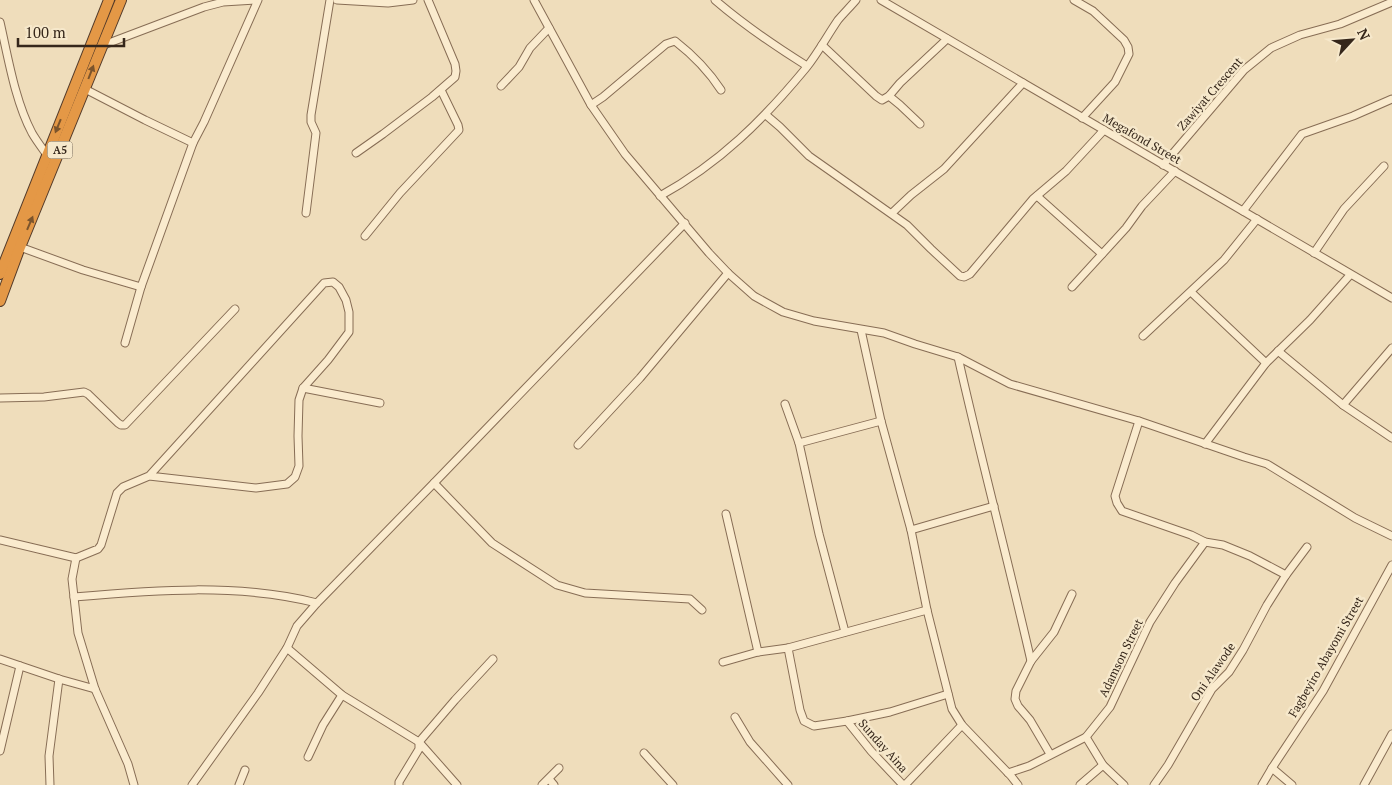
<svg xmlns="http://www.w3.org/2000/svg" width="1392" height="785" viewBox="0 0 1392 785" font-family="'PT Serif',serif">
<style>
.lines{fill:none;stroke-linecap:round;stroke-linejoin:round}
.minor-casing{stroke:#876d55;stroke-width:9}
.highway-casing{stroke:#543b2a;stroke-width:12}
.minor{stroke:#faebce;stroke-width:7}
.highway{stroke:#e49846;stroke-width:10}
.oneway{fill:#7b542c}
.labels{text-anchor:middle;stroke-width:5;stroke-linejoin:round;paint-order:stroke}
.shield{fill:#f6e8cb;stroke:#6f604f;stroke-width:1}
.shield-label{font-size:11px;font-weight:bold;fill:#35261a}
.street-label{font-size:12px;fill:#35261a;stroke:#f6e8cb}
</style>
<rect width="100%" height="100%" fill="#efddbb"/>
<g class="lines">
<g class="minor-casing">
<g id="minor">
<polyline points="337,0 388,3 413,0"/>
<polyline points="534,0 591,105 625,154 709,253 728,273 754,296 783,312 814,321 884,333 915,344 958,357 1010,384 1139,421 1244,457 1267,464 1355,518 1392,536"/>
<path d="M715 0C744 25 775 46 807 66"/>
<polyline points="881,0 1392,298"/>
<polyline points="1074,0 1093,11 1124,40 1128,47 1129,54 1115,82 1082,118"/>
<path d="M0 22C8 57 15 101 32 133 36 140 42 148 47 155"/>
<polyline points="822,45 876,96 882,100 889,96 900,83 947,39"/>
<polyline points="101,46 204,7 223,2 257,0"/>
<polyline points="501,86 519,67 530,48 549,28"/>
<polyline points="85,89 145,120 193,143"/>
<polyline points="889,96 900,105 920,124"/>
<path d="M591 105 603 97 666 44 675 41C693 55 708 70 721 90"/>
<polyline points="766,115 780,127 809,156 907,225 931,249 960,276 964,277 970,274 1033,199 1066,171 1104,130"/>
<polyline points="356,153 383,134 432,97 455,77 456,71 455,64 428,0"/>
<polyline points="1163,165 1244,70 1271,48 1300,35 1340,24 1392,2"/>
<path d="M660 196C720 163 763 120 806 68 818 53 827 36 838 20 844 13 850 7 856 0"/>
<polyline points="1037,196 1102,254"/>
<polyline points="1243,211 1302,134 1353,116 1392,99"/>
<polyline points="306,213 316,133 311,122 311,115 330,0"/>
<polyline points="892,213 911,195 944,169 1023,83"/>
<polyline points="365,236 400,193 459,130 458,125 441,90"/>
<polyline points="20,247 83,270 141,287"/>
<polyline points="1314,253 1344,209 1384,166"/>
<polyline points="1072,287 1126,228 1142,206 1175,171"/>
<polyline points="1191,292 1266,363"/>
<polyline points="861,330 881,421 911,530 927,610 952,709 962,725 1011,776 1018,785"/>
<polyline points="1143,336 1224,260 1257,219"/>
<polyline points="125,343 141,287 193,143 204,122 258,0"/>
<polyline points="1278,351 1343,405 1392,438"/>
<path d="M958 357C981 459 1008 560 1031 661"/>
<polyline points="303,388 380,403"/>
<polyline points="0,398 44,397 84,392 88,394 118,423 121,425 125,425 235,309"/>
<polyline points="785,404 799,443 819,534 845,632"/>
<polyline points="1343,405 1392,348"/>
<polyline points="1139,421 1115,496 1117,503 1122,511 1191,535 1205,542 1223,545 1250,556 1286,575"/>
<polyline points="799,443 881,421"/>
<polyline points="1205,444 1266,363 1310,320 1350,275"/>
<polyline points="578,445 640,378 728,273"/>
<polyline points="434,483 492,543 557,585 585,593 690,599 702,610"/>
<polyline points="726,514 758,652"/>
<polyline points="911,530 994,506"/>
<polyline points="0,540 76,558 98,549 101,545 117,493 123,487 149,476 324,283 333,282 339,287 346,300 349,312 349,332 328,360 303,388 299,400 298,436 299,466 295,477 287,484 256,488 149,476"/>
<polyline points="76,558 72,579 78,633 95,689 128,764 134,785"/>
<path d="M74 597C153 590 239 583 317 603"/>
<polyline points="287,648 342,695 419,742 457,785"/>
<polyline points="788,648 800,710 804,721 814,726 847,721 890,712 948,694"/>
<polyline points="0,659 59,679 95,689"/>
<polyline points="723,662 758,652 788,648 927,610"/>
<polyline points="735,717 750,742 788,785"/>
<polyline points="847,721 871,751 903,785"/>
<polyline points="1086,737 1103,765 1124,785"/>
<polyline points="0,751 20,666"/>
<polyline points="644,753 673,785"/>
<polyline points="1050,754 1030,720 1018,706 1015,699 1016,691 1031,661 1054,632 1072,594"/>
<polyline points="308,757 323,725 342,695"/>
<polyline points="1272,768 1292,785"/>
<polyline points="1008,773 1029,766 1086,737 1110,707 1150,622 1175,583 1205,542"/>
<polyline points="549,779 554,785"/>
<polyline points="50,785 49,756 59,679"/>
<polyline points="192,785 258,693 287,648 297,626 317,603 434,483 685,223"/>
<polyline points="239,785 245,770"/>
<polyline points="399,785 399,782 419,749 419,742 455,700 493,659"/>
<polyline points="542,785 559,768"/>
<polyline points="905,785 962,725"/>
<polyline points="1080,785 1103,765"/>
<polyline points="1154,785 1168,765 1212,689 1229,672 1243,650 1267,605 1286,575 1307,547"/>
<polyline points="1262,785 1272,768 1323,691 1392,565"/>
<polyline points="1364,785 1392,734"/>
</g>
</g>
<g class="highway-casing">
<g id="highway">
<polyline points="0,274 109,0"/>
<polyline points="0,301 20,247 121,0"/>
</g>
</g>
<use href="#minor" class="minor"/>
<use href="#highway" class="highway"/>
</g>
<defs><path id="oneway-solid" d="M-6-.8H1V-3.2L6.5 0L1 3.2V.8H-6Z" transform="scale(1.25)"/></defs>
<g class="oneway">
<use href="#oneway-solid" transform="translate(91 72) rotate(-69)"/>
<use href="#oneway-solid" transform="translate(58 126) rotate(112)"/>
<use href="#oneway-solid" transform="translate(30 223) rotate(-67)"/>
</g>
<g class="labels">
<rect class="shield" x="47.5" y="141.5" width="25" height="17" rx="4"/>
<g class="shield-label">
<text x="60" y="154">A5</text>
</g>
<g class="street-label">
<text transform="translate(1210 94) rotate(-49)" y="4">Zawiyat Crescent</text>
<text transform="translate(1142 139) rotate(30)" y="4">Megafond Street</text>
<text transform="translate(1326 657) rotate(-60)" y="4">Fagbeyiro Abayomi Street</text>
<text transform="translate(1121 658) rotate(-64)" y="4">Adamson Street</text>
<text transform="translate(1213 672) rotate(-55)" y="4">Oni Alawode</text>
<text transform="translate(883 746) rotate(48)" y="4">Sunday Aina</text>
</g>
</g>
<g transform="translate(1352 40) rotate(64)" stroke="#f6e8cb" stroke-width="4" paint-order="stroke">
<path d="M0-4L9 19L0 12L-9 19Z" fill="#35261a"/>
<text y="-8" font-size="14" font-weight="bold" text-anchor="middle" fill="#35261a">N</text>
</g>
<path d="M18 38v8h106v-8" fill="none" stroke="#35261a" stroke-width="2.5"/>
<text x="25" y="38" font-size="15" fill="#35261a" stroke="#f6e8cb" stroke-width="4" paint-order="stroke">100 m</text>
</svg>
